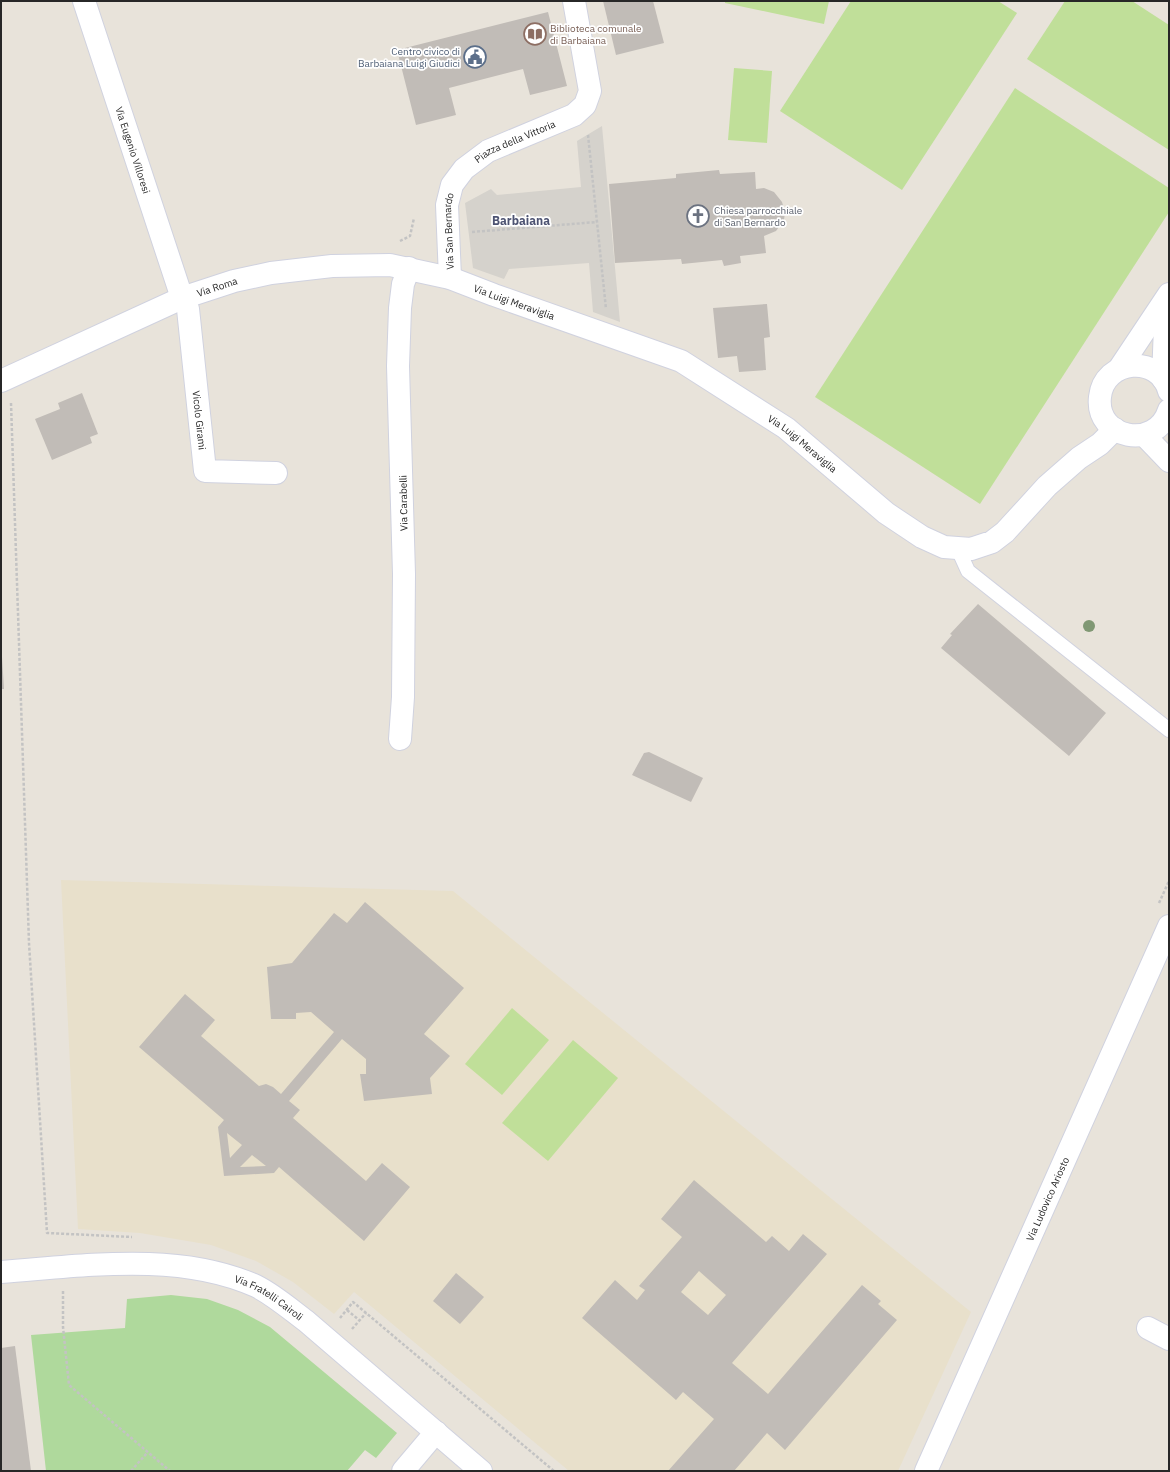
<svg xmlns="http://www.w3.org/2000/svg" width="1170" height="1472" viewBox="0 0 1170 1472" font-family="'IBM Plex Sans',sans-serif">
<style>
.education{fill:#e8e0cb}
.green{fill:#afd99c}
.pitch{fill:#c0df99}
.plaza{fill:#d5d2cc}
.building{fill:#c1bcb7;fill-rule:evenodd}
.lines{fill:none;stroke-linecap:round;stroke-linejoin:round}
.lane-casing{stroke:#d0d2df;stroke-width:16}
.street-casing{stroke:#d0d2df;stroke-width:24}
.path{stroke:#c3c3c3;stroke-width:2.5;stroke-dasharray:3 2;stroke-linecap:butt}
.lane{stroke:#fff;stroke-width:14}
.street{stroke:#fff;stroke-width:22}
.tree{fill:#809874}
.labels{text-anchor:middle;stroke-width:3.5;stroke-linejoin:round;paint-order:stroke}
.education-label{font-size:10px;fill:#785e54;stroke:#fff;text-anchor:start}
.service-label{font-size:10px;fill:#4e5e75;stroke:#fff;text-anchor:end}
.street-label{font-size:10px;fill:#272727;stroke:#fff}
.worship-label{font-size:10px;fill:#5b616d;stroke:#fff;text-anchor:start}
.quarter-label{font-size:12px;font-weight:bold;fill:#4d5372;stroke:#fff}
</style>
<rect width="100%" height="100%" fill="#e8e3da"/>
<polygon class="education" points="61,880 453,891 971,1312 898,1471 569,1471 354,1292 334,1314 293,1282 256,1261 211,1245 140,1233 78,1229"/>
<polygon class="green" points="171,1295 207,1299 238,1310 270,1327 397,1433 376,1458 365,1450 347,1471 46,1471 31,1335 125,1328 127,1299"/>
<g class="pitch">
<polygon points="725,1 829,1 824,24 725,3"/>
<polygon points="851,1 998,1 1017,13 902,190 780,111"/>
<polygon points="1065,1 1132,1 1169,25 1169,150 1027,59"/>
<polygon points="734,68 772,71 767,143 728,140"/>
<polygon points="1015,88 1169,188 1169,212 980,504 815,397"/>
<polygon points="512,1008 549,1040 502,1095 465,1064"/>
<polygon points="573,1040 618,1078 548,1161 502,1123"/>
</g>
<polygon class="plaza" points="602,126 620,322 593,312 589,263 509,269 504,279 473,268 465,203 491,189 497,195 581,187 577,141"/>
<g class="building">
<polygon points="603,1 653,1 664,43 616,55"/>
<polygon points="548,12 567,86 530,95 523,69 449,88 456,115 416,125 397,50"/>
<polygon points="719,170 720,174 755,172 756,189 764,188 774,192 782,202 785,212 784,220 776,231 764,236 766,253 740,256 741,263 724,266 722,260 682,264 681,259 615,263 609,184 676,178 676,174"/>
<polygon points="767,304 770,337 764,338 766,370 739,372 737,356 718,358 713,308"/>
<polygon points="82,393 98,434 90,437 92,443 52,460 35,419 60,409 58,403"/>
<polygon points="978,604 1106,713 1069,756 941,648 952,635 950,634"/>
<polygon points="1,657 2,657 4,689 1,689"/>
<polygon points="649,752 703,778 691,802 632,775 644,753"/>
<path d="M365 902 464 988 424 1034 450 1056 430 1078 432 1094 364 1101 360 1074H366V1059L342 1039 289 1101 300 1110 293 1118 366 1181 382 1163 410 1187 364 1241 279 1167 274 1173 224 1176 218 1127 224 1120 139 1047 185 994 215 1020 201 1036 259 1086 266 1084 273 1087 281 1094 334 1032 311 1012 296 1013V1019H271L267 967 292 963 334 913 347 923ZM227 1133 242 1145 230 1158ZM252 1155 266 1166 240 1167Z"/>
<path d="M694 1180 766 1242 772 1236 789 1251 803 1234 827 1254 732 1363 768 1394 862 1285 881 1301 878 1304 897 1320 785 1450 767 1433 734 1471H668L714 1419 683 1392 676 1400 582 1318 615 1280 637 1300 645 1290 639 1286 682 1237 661 1219ZM699 1271 726 1295 708 1315 681 1292Z"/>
<polygon points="456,1273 484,1297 460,1324 433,1301"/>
<polygon points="15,1346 31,1471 1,1471 1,1348"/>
</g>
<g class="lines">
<g class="lane-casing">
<polyline id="lane" points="958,549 968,571 1169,730"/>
</g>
<g class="street-casing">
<g id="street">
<path id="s1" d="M84 1 182 298 188 309 205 471 276 473"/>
<path id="s2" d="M450 278 447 205 452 185 464 169 488 151 574 115 585 105 590 91 574 1"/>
<polyline points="1119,369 1169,294"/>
<polyline points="1163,379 1165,326 1168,300"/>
<path id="s3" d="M1 381 182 298 234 281 271 273 332 266 390 265 450 278 494 295 681 361 786 428 886 513 922 537 944 547 971 549 992 542 1005 532 1047 486 1079 458 1100 444 1115 429"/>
<path d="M1169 391C1159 354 1104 359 1100 397 1095 439 1156 451 1169 410"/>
<polyline points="1144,435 1169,461"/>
<polyline points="400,739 403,697 404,574 398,366 400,308 403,284 409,268"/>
<path id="s4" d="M1 1272C84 1266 178 1251 256 1286 274 1295 290 1309 306 1321L481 1471"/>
<polyline points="1148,1328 1169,1339"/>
<polyline points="403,1471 436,1432"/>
<path id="s5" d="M926 1471 1169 926"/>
</g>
</g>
<g class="path">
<polyline points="588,135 606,309"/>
<polyline points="472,232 597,222"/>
<polyline points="400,241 410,236 414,218"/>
<polyline points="11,403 29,943 47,1233 132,1237"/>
<polyline points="1159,903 1169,881"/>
<polyline points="63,1291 63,1327 69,1385 170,1471"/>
<polyline points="347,1310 359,1320"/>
<polyline points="340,1318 353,1302 554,1471"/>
<polyline points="352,1329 366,1313"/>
<polyline points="131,1471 147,1453"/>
</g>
<use href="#lane" class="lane"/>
<use href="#street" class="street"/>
</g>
<circle class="tree" cx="1089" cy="626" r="6"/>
<defs>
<g id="library-ring" transform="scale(1.15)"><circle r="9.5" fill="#fff" stroke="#8d6e63" stroke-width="1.5"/><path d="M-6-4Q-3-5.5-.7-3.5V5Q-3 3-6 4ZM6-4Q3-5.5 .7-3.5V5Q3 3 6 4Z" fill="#8d6e63"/></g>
<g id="civic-ring" transform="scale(1.15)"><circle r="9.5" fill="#fff" stroke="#5c6f8a" stroke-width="1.5"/><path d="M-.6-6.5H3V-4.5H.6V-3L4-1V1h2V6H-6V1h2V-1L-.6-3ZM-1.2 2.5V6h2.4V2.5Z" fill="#5c6f8a"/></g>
<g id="church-ring" transform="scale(1.15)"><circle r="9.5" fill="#fff" stroke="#6b7280" stroke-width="1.5"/><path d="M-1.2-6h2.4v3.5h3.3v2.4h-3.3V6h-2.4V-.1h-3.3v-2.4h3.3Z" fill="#6b7280"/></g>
</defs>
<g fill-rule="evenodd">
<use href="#library-ring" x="535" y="34"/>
<use href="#civic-ring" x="475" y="57"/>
<use href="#church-ring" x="698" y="216"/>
</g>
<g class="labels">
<g class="education-label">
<text x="550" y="32">Biblioteca comunale<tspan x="550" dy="12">di Barbaiana</tspan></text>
</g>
<g class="service-label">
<text x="460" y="55">Centro civico di<tspan x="460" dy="12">Barbaiana Luigi Giudici</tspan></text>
</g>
<g class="street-label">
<text dy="4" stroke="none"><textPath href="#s2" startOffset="172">Piazza della Vittoria</textPath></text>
<text dy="4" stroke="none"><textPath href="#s1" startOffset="157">Via Eugenio Villoresi</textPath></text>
<text dy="4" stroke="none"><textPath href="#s2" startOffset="47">Via San Bernardo</textPath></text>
<text dy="4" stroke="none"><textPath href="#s3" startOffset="236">Via Roma</textPath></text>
<text dy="4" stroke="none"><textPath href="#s3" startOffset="541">Via Luigi Meraviglia</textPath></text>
<text dy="4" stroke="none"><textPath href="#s1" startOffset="437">Vicolo Girami</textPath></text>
<text dy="4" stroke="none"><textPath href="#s3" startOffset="865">Via Luigi Meraviglia</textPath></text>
<text transform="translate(403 503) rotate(-91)" y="4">Via Carabelli</text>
<text dy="4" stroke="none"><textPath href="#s5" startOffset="298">Via Ludovico Ariosto</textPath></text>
<text dy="4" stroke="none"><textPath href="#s4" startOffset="275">Via Fratelli Cairoli</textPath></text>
</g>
<g class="worship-label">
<text x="714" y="214">Chiesa parrocchiale<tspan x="714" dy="12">di San Bernardo</tspan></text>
</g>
<g class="quarter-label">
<text x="521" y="225">Barbaiana</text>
</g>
</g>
<rect width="1170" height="1472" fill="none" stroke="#272727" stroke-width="4"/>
</svg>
